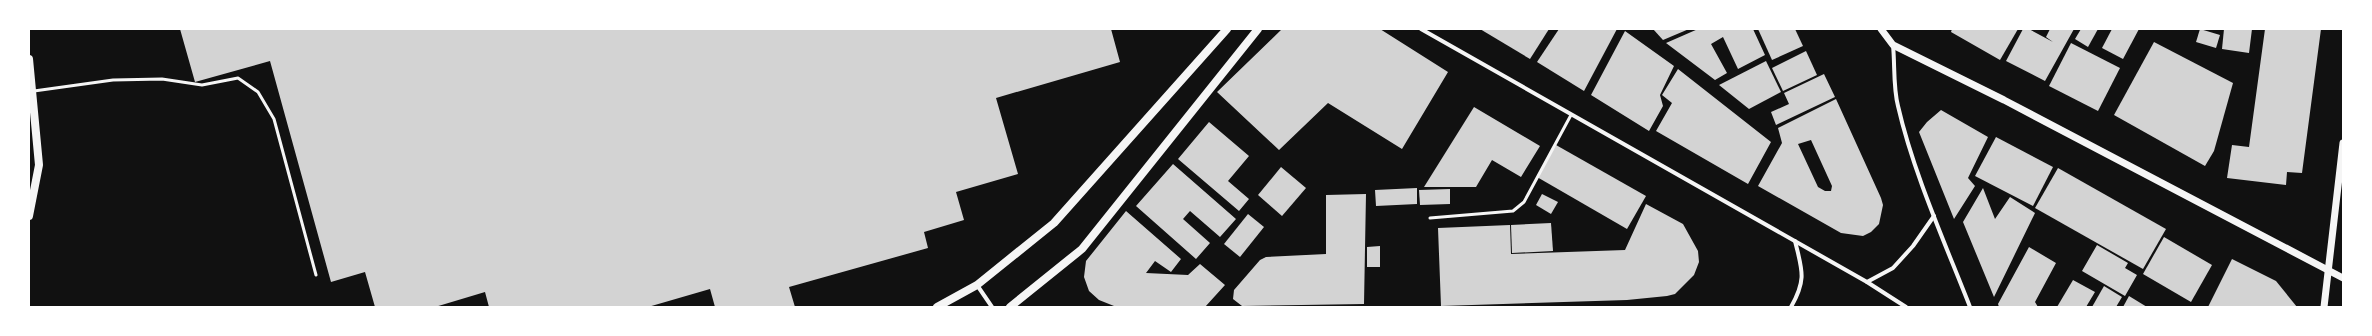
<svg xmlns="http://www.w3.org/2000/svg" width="2372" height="336" viewBox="0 0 2372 336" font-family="'Playfair Display',serif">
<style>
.building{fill:#d3d3d3;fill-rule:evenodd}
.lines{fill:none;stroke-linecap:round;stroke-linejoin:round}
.service{stroke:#f5f5f5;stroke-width:3}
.minor{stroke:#f5f5f5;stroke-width:4}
.tertiary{stroke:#f5f5f5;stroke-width:7}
.secondary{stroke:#f5f5f5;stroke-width:8}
</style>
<rect width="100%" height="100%" fill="#111"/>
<g class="building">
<polygon points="180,29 1111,29 1120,62 996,98 1018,174 956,192 964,220 924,232 928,248 789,287 795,307 715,307 710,289 648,307 489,307 485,292 435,307 375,307 365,272 331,282 270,61 195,82"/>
<polygon points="1282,29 1380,29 1448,72 1402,149 1328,103 1279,150 1217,92"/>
<polygon points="1480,29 1549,29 1530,59"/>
<polygon points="1559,29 1617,29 1584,91 1537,62"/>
<polygon points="1653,29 1689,29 1663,40"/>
<polygon points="1698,29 1753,29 1765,55 1738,69 1723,37 1711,44 1727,73 1715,80 1666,43"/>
<polygon points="1758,29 1795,29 1803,46 1772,60"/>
<polygon points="1952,29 2018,29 2000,60 1951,32"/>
<polygon points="2023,29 2029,29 2053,42 2046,37 2050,29 2074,29 2045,81 2006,61"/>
<polygon points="2081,29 2098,29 2088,47 2075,39"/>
<polygon points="2112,29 2139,29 2123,59 2102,48"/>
<polygon points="2200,29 2220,35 2216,48 2196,42"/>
<polygon points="2224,29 2252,29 2249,53 2222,49"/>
<polygon points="2265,29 2321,29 2302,173 2287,172 2286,185 2227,178 2232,145 2249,147"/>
<polygon points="1625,31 1674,66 1660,95 1663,106 1649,131 1591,95"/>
<polygon points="2154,42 2233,83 2214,151 2205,166 2114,115"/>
<polygon points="2071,43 2120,68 2098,111 2049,86"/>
<polygon points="1806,51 1817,75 1783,91 1772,68"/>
<polygon points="1766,61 1781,92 1749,109 1719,85"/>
<polygon points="1678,69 1771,142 1748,184 1656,131 1672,103 1662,95"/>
<polygon points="1824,74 1835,97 1776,125 1771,112 1789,104 1784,93"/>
<path d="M1836 99 1881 198 1883 205 1879 224 1871 232 1863 236 1841 233 1758 186 1782 143 1778 128ZM1811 140 1832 186 1831 191H1825L1818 187 1798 144Z"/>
<polygon points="1474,107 1540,146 1521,177 1492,160 1476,187 1424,187"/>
<polygon points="1941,110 1988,137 1968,178 1975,186 1954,219 1919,132 1927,122"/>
<polygon points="1209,122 1249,156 1228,181 1249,199 1239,211 1178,159"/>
<polygon points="1996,137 2053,167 2033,206 1975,176"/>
<polygon points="1556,145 1646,196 1627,229 1537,177"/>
<polygon points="1173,164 1236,219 1220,237 1190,211 1183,219 1210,243 1196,259 1136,206"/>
<polygon points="1281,167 1306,188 1282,216 1258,195"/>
<polygon points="2058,168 2166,229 2143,269 2035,208"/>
<polygon points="1417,188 1417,204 1376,206 1375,190"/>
<polygon points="1983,188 1995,219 2010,197 2035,213 1994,297 1963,222"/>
<polygon points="1450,189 1450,204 1420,205 1419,190"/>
<polygon points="1366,194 1364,304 1242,306 1233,299 1234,290 1260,260 1266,257 1326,254 1326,195"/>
<polygon points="1542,194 1558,202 1551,214 1536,205"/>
<polygon points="1646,204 1683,224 1698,251 1699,262 1694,275 1675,294 1667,296 1627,300 1441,306 1438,228 1510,225 1511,254 1625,250"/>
<polygon points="1126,211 1181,259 1171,272 1155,261 1146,273 1188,275 1200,264 1225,285 1205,307 1114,306 1099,300 1089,291 1084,277 1086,261"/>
<polygon points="1248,214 1264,227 1240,257 1224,244"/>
<polygon points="1551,223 1553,251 1512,253 1511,225"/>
<polygon points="2164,237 2212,265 2191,302 2143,274"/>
<polygon points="2097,245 2128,263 2125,268 2137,275 2125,296 2082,271"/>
<polygon points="1380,246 1380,267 1367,267 1367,247"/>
<polygon points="2029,247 2056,263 2035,302 2038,307 1999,307 1998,304"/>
<polygon points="2232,259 2276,281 2297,307 2208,307"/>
<polygon points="2073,280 2095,292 2086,307 2057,307"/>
<polygon points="2104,286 2122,297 2116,307 2092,307"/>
<polygon points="2129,296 2147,307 2123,307"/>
</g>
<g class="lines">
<g class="service">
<polyline points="34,91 113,80 162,79 202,85 238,78 258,92 274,119 316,275"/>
<polyline points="1430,218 1513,211 1524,202 1571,115"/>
</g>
<g class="minor">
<polyline points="1421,29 1867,282 1906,307"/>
<path d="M1893 45C1895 65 1893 87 1898 106 1913 172 1945 243 1970 307"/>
<polyline points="1867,282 1893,268 1913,246 1934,216"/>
<polyline points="977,285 992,307"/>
<path d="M1791 307C1807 279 1802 270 1795 241"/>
</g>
<g class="tertiary">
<polyline points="1881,29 1893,45 2004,100 2343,278"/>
<polyline points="2324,307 2343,143"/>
</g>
<g class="secondary">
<polyline points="29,59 39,165 29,216"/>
<polyline points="937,307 977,285 1054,223 1227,29"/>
<polyline points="1010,307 1082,249 1258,29"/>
</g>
</g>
<rect width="2372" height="336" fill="none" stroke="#ffffff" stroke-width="60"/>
</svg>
